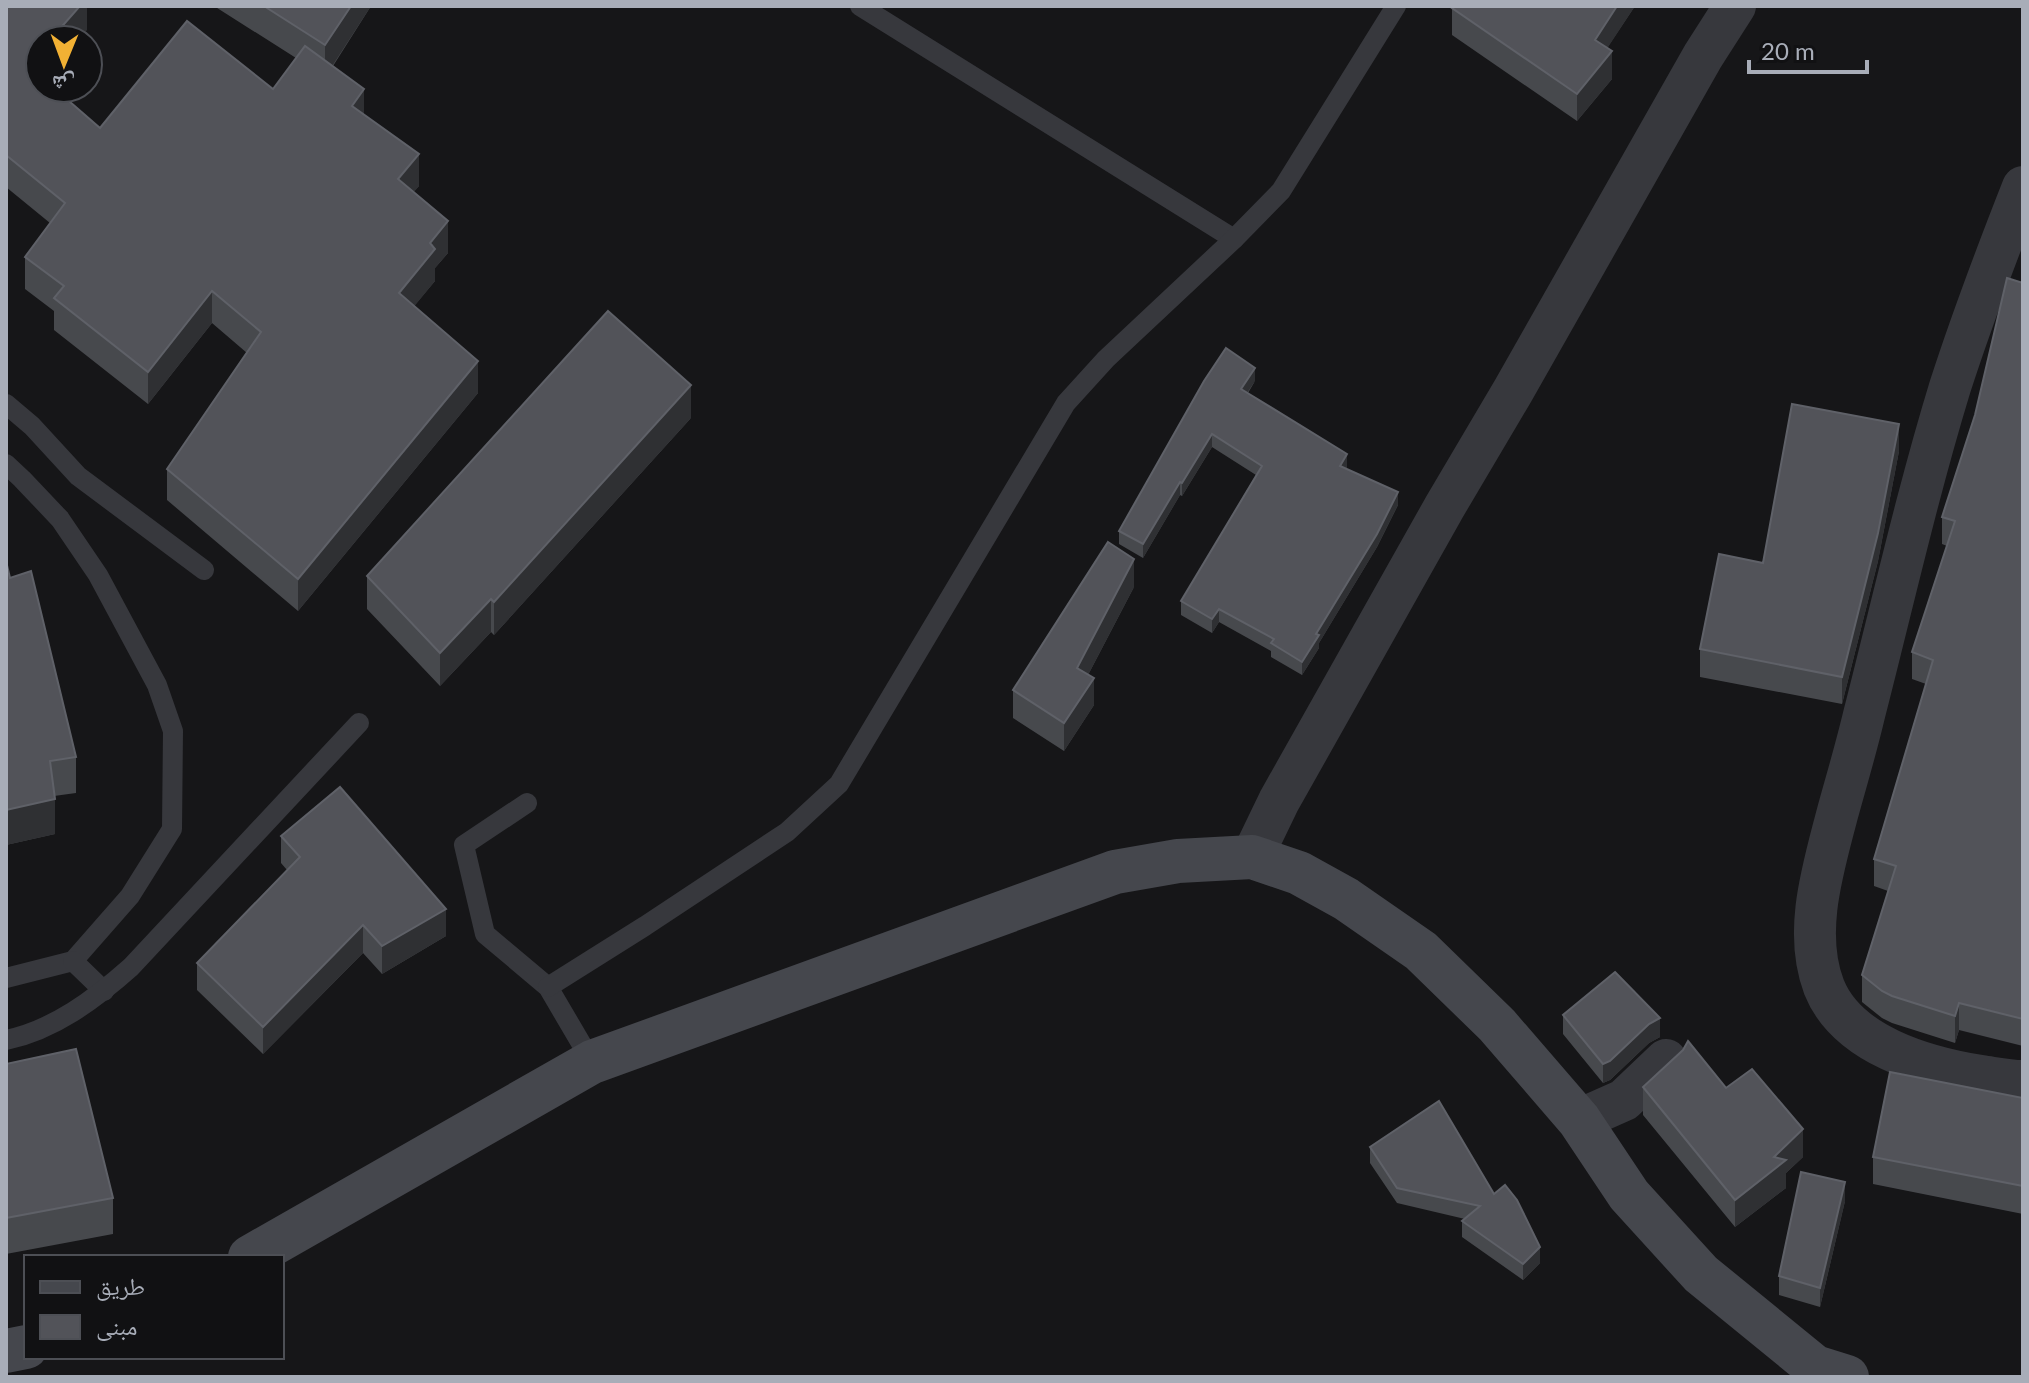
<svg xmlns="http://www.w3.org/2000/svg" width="2029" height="1383" viewBox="0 0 2029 1383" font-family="Lato,'Noto Naskh Arabic',sans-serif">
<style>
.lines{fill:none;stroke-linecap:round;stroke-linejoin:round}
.lane{stroke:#37383d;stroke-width:20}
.street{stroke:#37383d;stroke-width:42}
.secondary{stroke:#45474d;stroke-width:44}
.wall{fill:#47494d}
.shaded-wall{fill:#2f3033}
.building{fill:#525359;stroke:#5f6168;stroke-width:2}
</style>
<rect width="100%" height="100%" fill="#161618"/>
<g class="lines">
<g class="lane">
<polyline points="860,6 1234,239"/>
<polyline points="6,404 32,426 78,476 204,570"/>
<polyline points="6,464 22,479 60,519 98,575 157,685 173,731 172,829 130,896 73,961 6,978"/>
<polyline points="527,803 464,845 485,934 548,987 592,1062"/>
<polyline points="73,961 104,991"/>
<polyline points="548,987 645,926 787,832 839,784 1066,403 1106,359 1234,239 1281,191 1396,6"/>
<path d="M6 1040C54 1030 95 999 131 967L359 723"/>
</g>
<g class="street">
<path d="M2023 187C1997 253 1972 319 1950 387 1917 495 1892 606 1864 715 1856 749 1846 782 1837 815 1823 869 1803 932 1824 987 1847 1045 1925 1067 1981 1076 1995 1078 2009 1081 2023 1081"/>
<polyline points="1252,857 1279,801 1445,506 1513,391 1703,56 1735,6"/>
<polyline points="1579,1120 1624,1100 1666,1060"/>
</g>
<g class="secondary">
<polyline points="250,1257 592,1062 1115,872 1178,861 1252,857 1299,873 1346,899 1421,951 1497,1025 1579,1120 1629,1195 1701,1274 1815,1367 1847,1377"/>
<polyline points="6,1351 26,1347"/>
</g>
</g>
<g class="wall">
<polygon points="6,6 87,6 87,30 40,40 40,88 100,128 273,89 296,58 214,6 371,6 333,66 364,115 419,186 413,192 448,253 435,268 435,281 414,306 478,393 298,611 167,500 167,469 247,353 212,323 148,404 54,330 54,311 25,289 25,257 50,223 6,187"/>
<polygon points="1454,6 1635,6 1607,48 1612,79 1577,121 1452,35 1452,8"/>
<polygon points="2023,283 2023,1046 1959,1030 1955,1043 1892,1023 1882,1018 1862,1002 1862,975 1888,891 1874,886 1874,859 1926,684 1912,679 1912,652 1947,546 1942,544 1942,517"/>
<polygon points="1255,381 1248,393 1347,468 1346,469 1398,505 1377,547 1319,643 1319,648 1302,675 1271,657 1271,651 1219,622 1212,633 1181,615 1181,601 1256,475 1212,447 1182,496 1180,495 1143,558 1119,544 1119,531"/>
<polygon points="691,418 494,635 491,632 440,686 367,609 367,576"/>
<polygon points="1899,451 1878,561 1842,704 1700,677 1700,649 1763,563"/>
<polygon points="6,561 10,578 76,757 76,793 54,796 55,834 6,845"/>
<polygon points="1134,587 1088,675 1094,705 1064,751 1013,718 1013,690"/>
<polygon points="281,836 446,936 382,974 363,953 263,1054 197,990 197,963 287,870 281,863"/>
<polygon points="1563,1015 1660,1037 1649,1043 1610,1080 1603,1083 1563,1034"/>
<polygon points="6,1064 113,1198 113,1234 6,1254"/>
<polygon points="1643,1087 1726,1088 1803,1157 1786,1173 1786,1188 1735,1227 1643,1115"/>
<polygon points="2023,1098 2023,1214 1873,1184 1873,1157"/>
<polygon points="1370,1147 1494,1194 1540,1263 1523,1280 1462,1237 1462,1221 1465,1219 1397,1203 1370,1163"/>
<polygon points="1845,1201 1820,1307 1779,1295 1779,1276"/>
</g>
<g class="shaded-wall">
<polygon points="80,6 87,6 87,30 78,40 50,40"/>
<polygon points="351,6 371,6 325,77 325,45"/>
<polygon points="1617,6 1635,6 1595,67 1595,40"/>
<polygon points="40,51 40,83 27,66"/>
<polygon points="1612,51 1612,79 1577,121 1577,94"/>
<polygon points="364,89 364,121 352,106"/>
<polygon points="419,154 419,186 398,211 398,179"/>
<polygon points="448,221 448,253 435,268 435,281 399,325 399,293 430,243"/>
<polygon points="212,291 212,323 148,404 148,372"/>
<polygon points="478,361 478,393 298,611 298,579"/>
<polygon points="1255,368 1255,381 1241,402 1241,389"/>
<polygon points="691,385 691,418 494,635 494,602"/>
<polygon points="1899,424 1899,451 1878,561 1842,704 1842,677"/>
<polygon points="1212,434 1212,447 1182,496 1182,483"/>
<polygon points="1347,454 1347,468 1340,480 1340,466"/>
<polygon points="1180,482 1180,495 1143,558 1143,544"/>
<polygon points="1398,492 1398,505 1377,547 1319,643 1319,648 1302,675 1302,662 1316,634"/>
<polygon points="1134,559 1134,587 1077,696 1077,668"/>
<polygon points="491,599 491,632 440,686 440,653"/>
<polygon points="1219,609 1219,622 1212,633 1212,619"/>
<polygon points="1094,678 1094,705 1064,751 1064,723"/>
<polygon points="55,799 55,834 6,845 6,810"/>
<polygon points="446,909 446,936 382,974 382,946"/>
<polygon points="363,925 363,953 263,1054 263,1027"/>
<polygon points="1959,1003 1959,1030 1955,1043 1955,1016"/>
<polygon points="1660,1018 1660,1037 1649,1043 1610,1080 1603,1083 1603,1064 1649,1024"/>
<polygon points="1803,1129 1803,1157 1786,1173 1786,1188 1735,1227 1735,1200 1774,1157"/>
<polygon points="1845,1182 1845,1201 1820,1307 1820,1288"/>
<polygon points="1540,1247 1540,1263 1523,1280 1523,1264"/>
</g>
<g class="building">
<polygon points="6,6 80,6 50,40 40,40 40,51 27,66 40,76 40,88 54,88 100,128 187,21 273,89 305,46 364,89 352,106 419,154 398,179 448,221 430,243 435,249 399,293 478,361 298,579 167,469 261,332 212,291 148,372 54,298 64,286 25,257 65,203 6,155"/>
<polygon points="264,6 351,6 325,45"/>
<polygon points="1454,6 1617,6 1595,40 1612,51 1577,94 1452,8"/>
<polygon points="2007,278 2023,283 2023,1019 1959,1003 1955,1016 1892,996 1882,991 1862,975 1896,866 1874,859 1933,660 1912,652 1955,521 1942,517 1975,415"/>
<polygon points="608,311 691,385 494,602 491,599 440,653 367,576"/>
<polygon points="1226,348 1255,368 1241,389 1347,454 1340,466 1398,492 1377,534 1316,634 1319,635 1302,662 1271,643 1274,639 1219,609 1212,619 1181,601 1262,466 1212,434 1182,483 1180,482 1143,544 1119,531 1204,381"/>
<polygon points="1792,404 1899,424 1878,533 1842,677 1700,649 1719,554 1763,563"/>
<polygon points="1108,542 1134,559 1077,668 1094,678 1064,723 1013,690"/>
<polygon points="6,561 10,578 31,571 76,757 50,761 55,799 6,810"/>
<polygon points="340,787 446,909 382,946 363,925 263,1027 197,963 300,857 281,836"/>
<polygon points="1615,972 1660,1018 1649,1024 1610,1061 1603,1064 1563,1015"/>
<polygon points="1688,1041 1726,1088 1752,1069 1803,1129 1774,1157 1786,1160 1735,1200 1643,1087 1683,1050"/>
<polygon points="76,1049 113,1198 6,1218 6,1064"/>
<polygon points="1890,1072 2023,1098 2023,1186 1873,1157"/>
<polygon points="1439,1101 1494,1194 1505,1185 1517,1200 1540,1247 1523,1264 1462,1221 1480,1206 1397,1188 1370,1147"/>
<polygon points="1801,1172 1845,1182 1820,1288 1779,1276"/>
</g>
<rect width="2029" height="1383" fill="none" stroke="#a8adb8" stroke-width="16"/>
<rect x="24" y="1255" width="260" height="104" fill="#111113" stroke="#4d4f55" stroke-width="2"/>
<rect x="40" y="1281" width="40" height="12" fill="#45474d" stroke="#4d4f55" stroke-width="2"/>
<text x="96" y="1295" font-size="24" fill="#a8adb8">طريق</text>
<rect x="40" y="1315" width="40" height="24" fill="#525359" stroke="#4d4f55" stroke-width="2"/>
<text x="96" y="1335" font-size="24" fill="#a8adb8">مبنى</text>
<g transform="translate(64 64) rotate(181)"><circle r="38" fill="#111113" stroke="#4d4f55" stroke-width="2"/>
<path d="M0-6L14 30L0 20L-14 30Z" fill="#f2b134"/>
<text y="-12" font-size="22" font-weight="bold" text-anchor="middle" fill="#a8adb8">ش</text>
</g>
<path d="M1749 60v12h118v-12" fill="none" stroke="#a8adb8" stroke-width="4"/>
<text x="1761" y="60" font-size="24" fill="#a8adb8" stroke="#111113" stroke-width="6" paint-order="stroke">20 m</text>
</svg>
